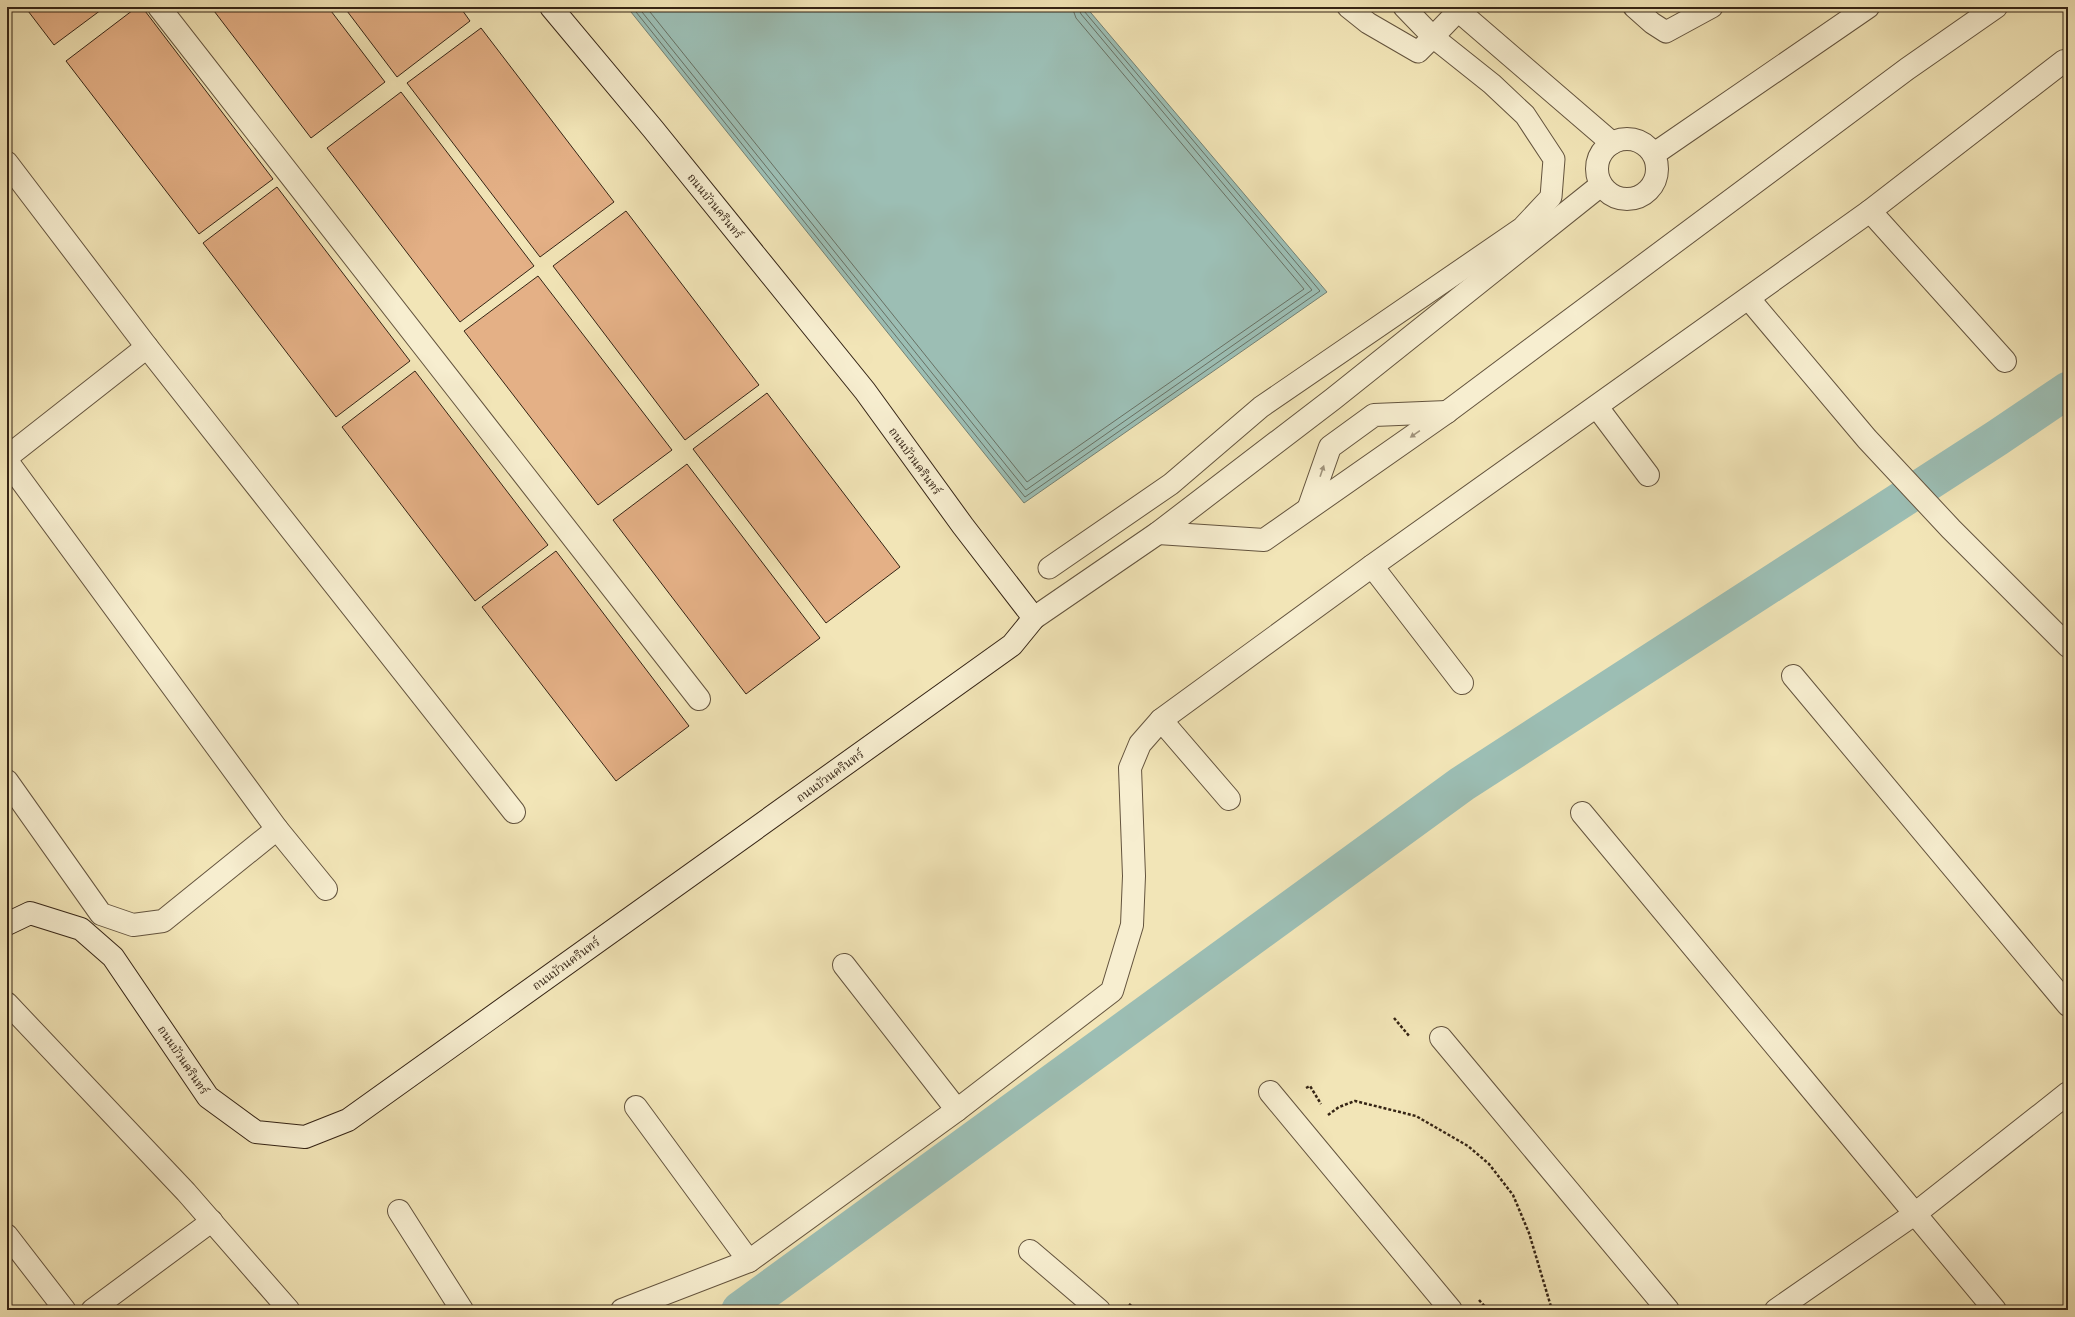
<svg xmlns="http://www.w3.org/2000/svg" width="2075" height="1317" viewBox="0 0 2075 1317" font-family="Vollkorn,'Noto Serif Thai',serif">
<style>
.water{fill:#9cbeb4;stroke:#738074}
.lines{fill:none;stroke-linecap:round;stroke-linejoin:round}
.shore{stroke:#687164;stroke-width:1}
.canal{stroke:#9cbeb4;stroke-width:37}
.building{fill:#e4b086;stroke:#352415}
.lane-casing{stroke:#64543e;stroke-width:23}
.street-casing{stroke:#64543e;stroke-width:24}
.secondary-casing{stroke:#352415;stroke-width:24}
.path{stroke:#352415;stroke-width:2.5;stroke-dasharray:3 2;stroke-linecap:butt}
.lane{stroke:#f7eed0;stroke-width:21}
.street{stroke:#f7eed0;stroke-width:22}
.secondary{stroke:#f7eed0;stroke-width:22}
.oneway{fill:#a0937c}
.labels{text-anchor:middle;stroke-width:4;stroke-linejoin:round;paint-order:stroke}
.street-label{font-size:12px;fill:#352415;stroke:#f7eed0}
</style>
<rect width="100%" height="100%" fill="#f2e5b7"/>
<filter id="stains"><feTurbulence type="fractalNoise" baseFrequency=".005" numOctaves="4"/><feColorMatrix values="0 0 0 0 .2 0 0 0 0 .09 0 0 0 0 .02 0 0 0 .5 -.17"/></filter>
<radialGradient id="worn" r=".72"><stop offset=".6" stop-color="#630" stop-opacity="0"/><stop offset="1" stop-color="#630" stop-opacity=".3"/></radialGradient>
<polygon class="water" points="627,7 1086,7 1327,292 1024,503"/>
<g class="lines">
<g class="shore">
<polyline points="632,7 1025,497 1320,291 1084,11 1083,7"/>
<polyline points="638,7 1026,490 1312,290 1081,14 1078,7"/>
<polyline points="646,7 1027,482 1304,289 1076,18 1072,7"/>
</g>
<polyline class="canal" points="740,1310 1462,784 1997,438 2068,390"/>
</g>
<g class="building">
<polygon points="25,7 105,7 54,45"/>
<polygon points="137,7 142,7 273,179 199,234 66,61"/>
<polygon points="211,7 328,7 385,82 311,138"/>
<polygon points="344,7 460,7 470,21 397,77"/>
<polygon points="481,28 614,202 540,257 407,83"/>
<polygon points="401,92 534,266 460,322 327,148"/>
<polygon points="277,187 410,361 336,417 203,243"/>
<polygon points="626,211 759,385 685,440 553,266"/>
<polygon points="538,276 672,450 598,505 464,331"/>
<polygon points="415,371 548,545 475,601 342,427"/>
<polygon points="767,393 900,567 826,623 693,449"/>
<polygon points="687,464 820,638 746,694 613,520"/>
<polygon points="556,551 689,726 616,781 482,607"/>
</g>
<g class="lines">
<g class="lane-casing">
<g id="lane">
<polyline points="1404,7 1433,37 1458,11"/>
<polyline points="1634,7 1652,23 1666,32 1712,7"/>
<polyline points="1049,568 1171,484 1261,407 1522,228 1551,197 1554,159 1525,115 1492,84 1433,37 1418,52 1368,23 1348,7"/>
<polyline points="7,1003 186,1192 289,1310"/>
<polyline points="7,1235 65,1310"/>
<polyline points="92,1310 212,1221"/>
</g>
</g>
<g class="street-casing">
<g id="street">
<polyline points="159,7 699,699"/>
<polyline points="1454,7 1612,143"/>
<circle cx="1627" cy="169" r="30"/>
<polyline points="1654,154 1868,7"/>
<polyline points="7,163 147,347 514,812"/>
<polyline points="1870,211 2005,361"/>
<polyline points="1749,299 1867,439 1951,529 2068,646"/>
<polyline points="1597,407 1648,475"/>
<polyline points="7,457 147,347"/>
<polyline points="7,461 277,829 326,889"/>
<polyline points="1309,507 1330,447 1374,415 1447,412"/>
<polyline points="1158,533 1264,540 1447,412 1907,69 1996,7"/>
<polyline points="1372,566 1462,683"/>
<polyline points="1034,618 1158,533 1333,399 1601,185"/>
<polyline points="1793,676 2068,1005"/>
<polyline points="1161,720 1229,799"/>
<polyline points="7,781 101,914 133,925 163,921 277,829"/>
<polyline points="1582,813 1995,1310"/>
<polyline points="844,965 957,1110"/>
<polyline points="1441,1038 1668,1310"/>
<polyline points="1270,1092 1451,1310"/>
<polyline points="636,1107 749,1261"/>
<polyline points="399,1211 462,1310"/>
<polyline points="1030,1251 1099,1310"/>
<polyline points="622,1310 749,1261 957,1110 1112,991 1132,925 1134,876 1130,768 1140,744 1161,720 1372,566 1870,211 2064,61 2068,66"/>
<polyline points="1776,1310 1916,1213 2068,1093"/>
</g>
</g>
<g class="secondary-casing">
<polyline id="secondary" points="7,924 30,913 81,929 113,957 208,1097 256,1132 305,1137 348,1120 1012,645 1034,618 963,526 865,391 653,129 551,7"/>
</g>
<g class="path">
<polyline points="1394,1018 1410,1037"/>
<polyline points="1306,1088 1310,1086 1321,1104"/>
<polyline points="1328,1115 1339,1107 1355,1101 1416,1116 1468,1146 1489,1164 1513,1195 1529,1233 1552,1310"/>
<polyline points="1479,1300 1488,1310"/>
<polyline points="1129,1304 1136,1310"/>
</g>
<use href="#lane" class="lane"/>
<use href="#street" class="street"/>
<use href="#secondary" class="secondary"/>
</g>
<defs><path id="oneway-solid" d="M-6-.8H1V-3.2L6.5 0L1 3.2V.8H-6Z"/></defs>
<g class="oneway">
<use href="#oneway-solid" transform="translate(1415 434) rotate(145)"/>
<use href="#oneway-solid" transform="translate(1322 471) rotate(-71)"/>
</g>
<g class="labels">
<g class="street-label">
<text transform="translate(715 206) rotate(51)" y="4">ถนนบัวนครินทร์</text>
<text transform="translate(915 461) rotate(54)" y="4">ถนนบัวนครินทร์</text>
<text transform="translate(830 776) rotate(-36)" y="4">ถนนบัวนครินทร์</text>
<text transform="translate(566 964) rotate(-36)" y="4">ถนนบัวนครินทร์</text>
<text transform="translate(183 1060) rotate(56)" y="4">ถนนบัวนครินทร์</text>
</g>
</g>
<rect width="2075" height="1317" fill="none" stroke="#f2e5b7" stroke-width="24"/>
<rect x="8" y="8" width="2059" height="1301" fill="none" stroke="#352415" stroke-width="2"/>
<rect x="12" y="12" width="2051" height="1293" fill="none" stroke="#352415"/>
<rect width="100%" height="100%" filter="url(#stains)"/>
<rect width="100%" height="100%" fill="url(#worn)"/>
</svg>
